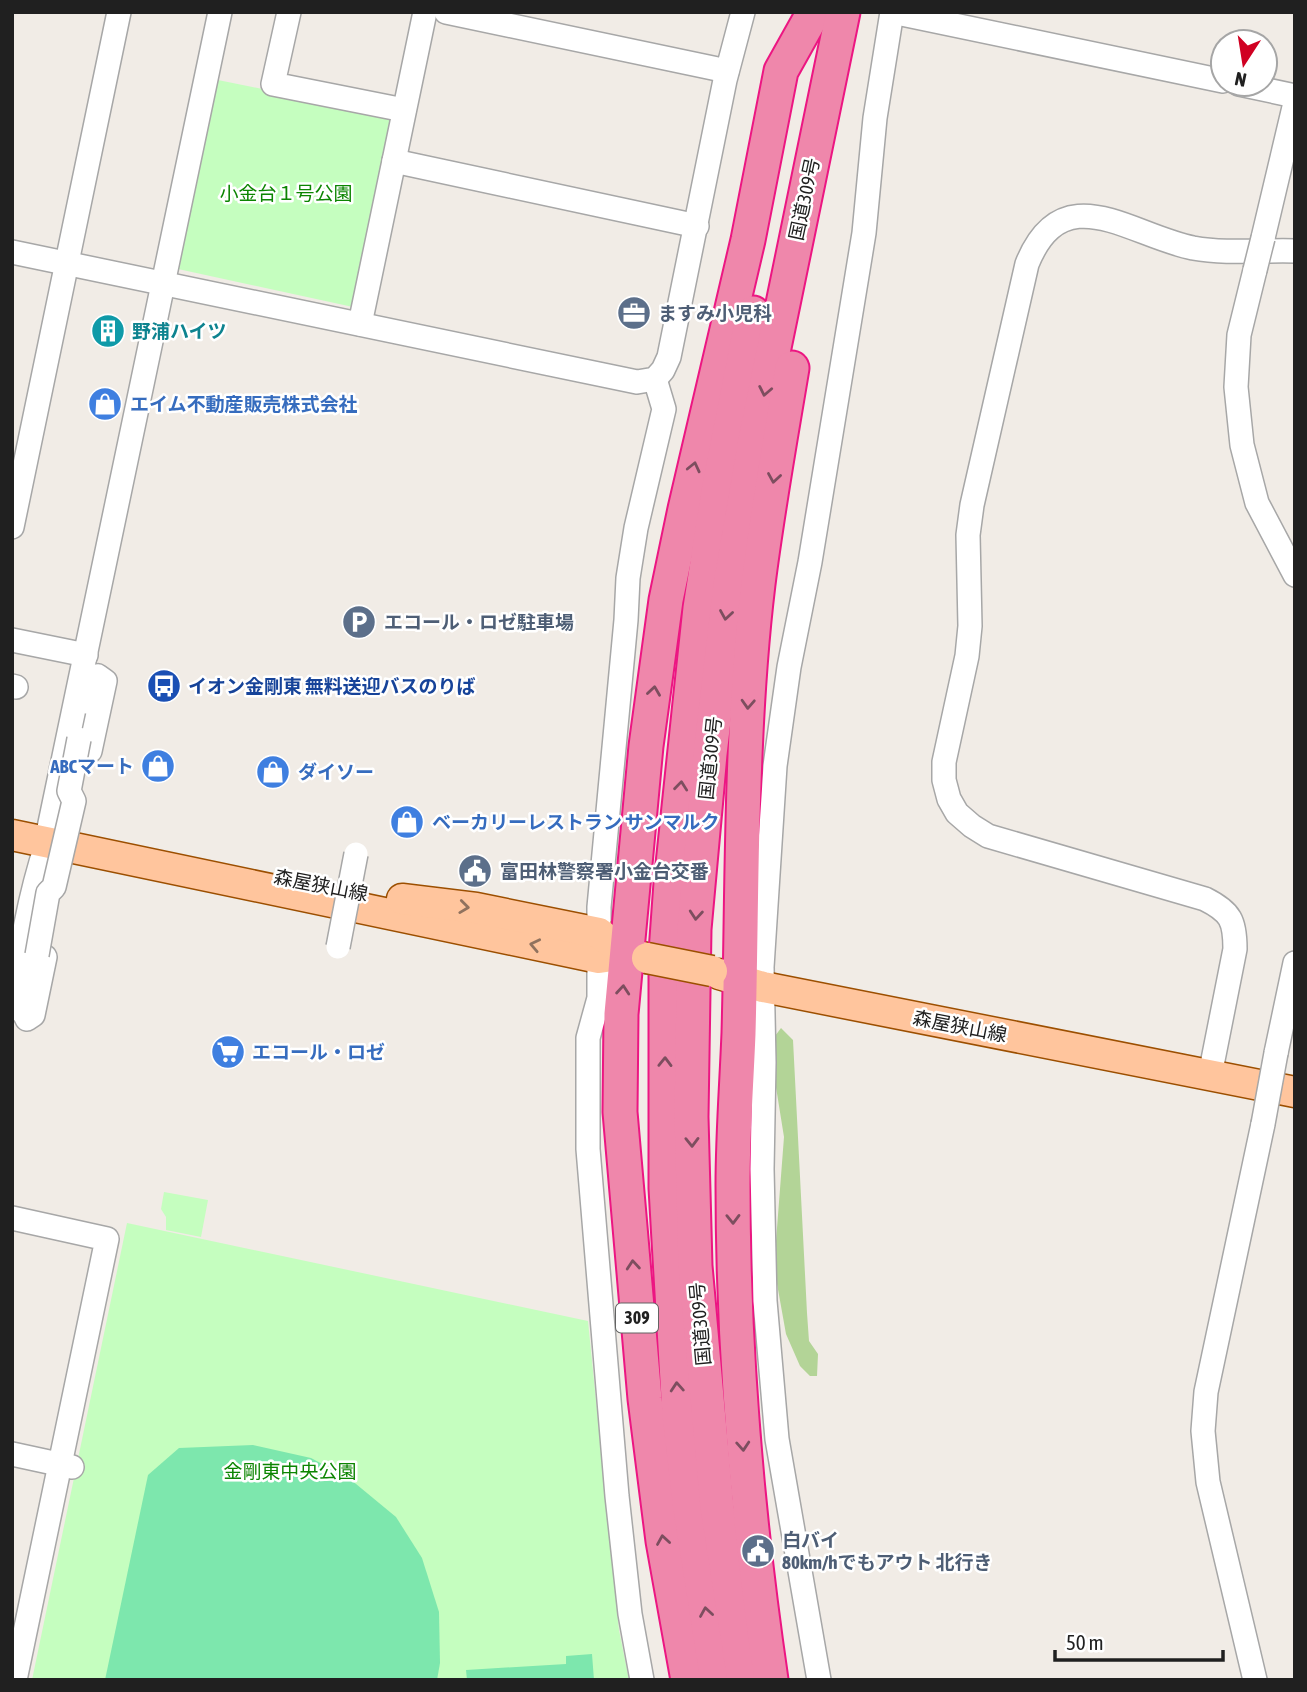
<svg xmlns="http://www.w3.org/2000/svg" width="1307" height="1692" viewBox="0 0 1307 1692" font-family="'Asap Condensed','Noto Sans JP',sans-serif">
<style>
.forest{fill:#b3d497}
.park{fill:#c5febf}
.pitch{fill:#7de7ad}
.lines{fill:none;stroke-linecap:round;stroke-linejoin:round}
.minor-casing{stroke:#a7a7a7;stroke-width:26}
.major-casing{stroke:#9c4f00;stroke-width:33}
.highway-casing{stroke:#ec1682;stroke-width:37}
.minor{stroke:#fff;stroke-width:23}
.major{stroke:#ffc59d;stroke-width:30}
.highway{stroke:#ef87ab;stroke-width:33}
.minor-bridge-casing{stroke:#a7a7a7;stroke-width:26;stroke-linecap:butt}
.major-bridge-casing{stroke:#9c4f00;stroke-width:33;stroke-linecap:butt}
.minor-bridge{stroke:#fff;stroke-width:23}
.major-bridge{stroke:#ffc59d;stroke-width:30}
.oneway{stroke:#7d4e5f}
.oneway2{stroke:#90725e}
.labels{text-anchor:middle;stroke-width:5;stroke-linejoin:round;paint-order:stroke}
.shield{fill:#fff;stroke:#636363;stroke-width:2}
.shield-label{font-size:18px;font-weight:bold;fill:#202020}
.park-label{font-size:19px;fill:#0c8502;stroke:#fff}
.street-label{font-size:19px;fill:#202020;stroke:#fff}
.service-label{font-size:19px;font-weight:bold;fill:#4e5e75;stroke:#fff;text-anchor:start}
.culture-label{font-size:19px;font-weight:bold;fill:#0d838f;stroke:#fff;text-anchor:start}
.shop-label{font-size:19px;font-weight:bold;fill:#366cbe;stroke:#fff;text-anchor:start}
.transit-label{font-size:19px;font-weight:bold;fill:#164399;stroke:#fff;text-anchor:start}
</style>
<rect width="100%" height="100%" fill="#f1ece6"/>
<polygon class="forest" points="781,1028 793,1040 807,1313 809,1341 818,1354 817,1376 810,1376 800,1366 786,1334 774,1267 784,1137 775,1081 772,1040"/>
<g class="park">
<polygon points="218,80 394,116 353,307 178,269"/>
<polygon points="164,1192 208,1200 201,1237 166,1230 166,1217 161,1209"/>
<polygon points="127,1223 588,1321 619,1630 629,1680 32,1680"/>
</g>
<g class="pitch">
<polygon points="253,1445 311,1458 350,1479 396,1517 422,1558 439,1612 440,1663 437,1680 105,1680 148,1475 179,1448"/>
<polygon points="592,1654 594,1680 467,1680 466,1670 566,1664 566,1656"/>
</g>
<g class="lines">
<g class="minor-casing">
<g id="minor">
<polyline points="289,12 273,84 404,110"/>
<polyline points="446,12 727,71"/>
<polyline points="892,12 1223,81"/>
<polyline points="1239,84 1295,96"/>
<polyline points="394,161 697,226"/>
<polyline points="1263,238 1295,103"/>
<polyline points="12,252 637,382 655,379 663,370 669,357 725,80 743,12"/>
<polyline points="1255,270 1239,335 1236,387 1242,445 1257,503 1295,575"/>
<polyline points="360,324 425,12"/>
<polyline points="12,527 119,12"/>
<polyline points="12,640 86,655"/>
<polyline points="12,686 16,687"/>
<polyline points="67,746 90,751 105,681 98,676 92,679 87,702"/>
<polyline points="49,828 220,12"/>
<polyline points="23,952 45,957 33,1015 27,1019 24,1013 37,955"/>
<path d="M12 1009C20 952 29 897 47 843"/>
<polyline points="1276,1053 1295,963"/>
<path d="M1210 1075 1235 949C1235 921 1231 912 1205 899L988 836 972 826 957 813 949 799 944 780V762L967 656 970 626 968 535 972 505 1027 264C1063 175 1129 235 1193 248 1227 254 1260 250 1295 251"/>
<polyline points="12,1218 107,1239 15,1680"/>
<polyline points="12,1454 72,1467"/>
<polyline points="642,1680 630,1614 617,1496 588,1149 588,1038 599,998 599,907 626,620 628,578 636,528 664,409 655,379"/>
<polyline points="819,1680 777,1439 765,1301 762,1169 764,1062 762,967 775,766 789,667 810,562 864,233 875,118 892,12"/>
<polyline points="1255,1680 1208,1482 1203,1431 1206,1392 1263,1124"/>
</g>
</g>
<g class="major-casing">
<g id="major">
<polyline points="12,835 599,958 626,954 647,958"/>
<polyline points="402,899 476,908 599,933 626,954"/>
<polyline points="719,974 763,987 1295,1092"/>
</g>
</g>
<g class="highway-casing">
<g id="highway">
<polyline points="688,1680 663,1541 645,1399 620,1112 621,1014 646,746 666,600 685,509 748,240 781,71 814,12"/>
<polyline points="717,1680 690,1509 679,1415 666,1188 666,952 671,883 700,608 719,485 753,313"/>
<polyline points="744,1680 717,1507 695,1266 691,1117 694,929 710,754 730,585 756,435 843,12"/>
<path d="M771 1680C747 1516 733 1351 733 1185 733 1135 737 1084 739 1033 743 884 740 733 758 584 767 512 780 440 792 368"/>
</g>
</g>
<use href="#minor" class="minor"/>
<use href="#major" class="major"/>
<use href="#highway" class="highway"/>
<g class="minor-bridge-casing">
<g id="minor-bridge">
<polyline points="1255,270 1263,238"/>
<polyline points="338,947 356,854"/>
<polyline points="37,955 48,893 54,887 74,801 69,791 79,739"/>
<polyline points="1263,1124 1276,1053"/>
</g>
</g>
<g class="major-bridge-casing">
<polyline id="major-bridge" points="647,958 712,971"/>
</g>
<use href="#minor-bridge" class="minor-bridge"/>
<use href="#major-bridge" class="major-bridge"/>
</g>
<defs><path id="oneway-chevron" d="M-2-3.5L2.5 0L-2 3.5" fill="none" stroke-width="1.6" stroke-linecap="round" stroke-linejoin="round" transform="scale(1.75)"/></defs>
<g class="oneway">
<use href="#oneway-chevron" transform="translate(765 391) rotate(101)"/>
<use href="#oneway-chevron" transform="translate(694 467) rotate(-77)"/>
<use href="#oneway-chevron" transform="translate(774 478) rotate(99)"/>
<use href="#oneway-chevron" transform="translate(726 615) rotate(99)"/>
<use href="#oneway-chevron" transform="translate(654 691) rotate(-82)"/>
<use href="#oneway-chevron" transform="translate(748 704) rotate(93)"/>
<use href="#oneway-chevron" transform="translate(681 786) rotate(-84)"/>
<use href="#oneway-chevron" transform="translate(696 915) rotate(95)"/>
<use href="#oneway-chevron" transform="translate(623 990) rotate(-85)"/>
<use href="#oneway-chevron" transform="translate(665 1062) rotate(-89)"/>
<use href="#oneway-chevron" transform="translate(692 1142) rotate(89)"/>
<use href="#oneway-chevron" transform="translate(733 1219) rotate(89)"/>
<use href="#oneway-chevron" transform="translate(633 1265) rotate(-95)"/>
<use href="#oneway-chevron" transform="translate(677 1387) rotate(-94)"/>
<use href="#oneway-chevron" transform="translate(743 1446) rotate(86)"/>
<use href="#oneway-chevron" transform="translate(663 1540) rotate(-99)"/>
<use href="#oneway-chevron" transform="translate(706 1612) rotate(-99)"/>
</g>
<g class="oneway2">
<use href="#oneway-chevron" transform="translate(464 907) rotate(7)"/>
<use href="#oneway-chevron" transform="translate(535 945) rotate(-168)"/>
</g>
<defs>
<g id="office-disc" transform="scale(1.75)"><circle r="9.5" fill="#5c6f8a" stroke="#fff"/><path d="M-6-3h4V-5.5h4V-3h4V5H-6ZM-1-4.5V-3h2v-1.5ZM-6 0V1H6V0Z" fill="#fff"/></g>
<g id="building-disc" transform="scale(1.75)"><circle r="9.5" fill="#0f9aa8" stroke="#fff"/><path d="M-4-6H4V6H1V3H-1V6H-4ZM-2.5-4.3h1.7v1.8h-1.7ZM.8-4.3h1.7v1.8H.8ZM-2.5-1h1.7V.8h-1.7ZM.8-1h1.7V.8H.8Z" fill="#fff"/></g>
<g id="shop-disc" transform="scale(1.75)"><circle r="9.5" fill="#3f7fe0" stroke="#fff"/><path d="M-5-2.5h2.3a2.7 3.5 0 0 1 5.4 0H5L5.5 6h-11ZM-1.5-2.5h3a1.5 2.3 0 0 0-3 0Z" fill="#fff"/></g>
<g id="parking-disc" transform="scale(1.75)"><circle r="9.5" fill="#5c6f8a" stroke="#fff"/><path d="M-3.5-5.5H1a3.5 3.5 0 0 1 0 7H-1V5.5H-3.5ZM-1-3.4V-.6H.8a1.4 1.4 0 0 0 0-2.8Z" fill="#fff"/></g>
<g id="bus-disc" transform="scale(1.75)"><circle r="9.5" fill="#1a4fb4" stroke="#fff"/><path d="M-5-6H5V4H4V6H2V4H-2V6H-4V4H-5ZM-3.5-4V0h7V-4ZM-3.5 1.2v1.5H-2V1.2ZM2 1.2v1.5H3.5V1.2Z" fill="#fff"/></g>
<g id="civic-disc" transform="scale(1.75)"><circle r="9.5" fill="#5c6f8a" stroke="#fff"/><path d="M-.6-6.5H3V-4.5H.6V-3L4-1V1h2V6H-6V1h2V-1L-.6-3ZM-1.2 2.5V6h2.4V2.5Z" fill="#fff"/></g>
<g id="supermarket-disc" transform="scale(1.75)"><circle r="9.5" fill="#3f7fe0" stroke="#fff"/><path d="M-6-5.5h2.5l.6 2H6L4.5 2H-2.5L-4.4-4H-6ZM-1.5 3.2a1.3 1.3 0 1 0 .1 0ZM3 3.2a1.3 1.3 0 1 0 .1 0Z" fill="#fff"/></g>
</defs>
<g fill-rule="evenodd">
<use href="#office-disc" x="634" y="313"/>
<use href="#building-disc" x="108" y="331"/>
<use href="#shop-disc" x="105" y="404"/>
<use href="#parking-disc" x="359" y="622"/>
<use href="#bus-disc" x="164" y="686"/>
<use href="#shop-disc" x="158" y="766"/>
<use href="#shop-disc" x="273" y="772"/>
<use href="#shop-disc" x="407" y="822"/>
<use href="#civic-disc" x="475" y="871"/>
<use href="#supermarket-disc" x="228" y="1052"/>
<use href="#civic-disc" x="758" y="1551"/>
</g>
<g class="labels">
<rect class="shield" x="616" y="1303.5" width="42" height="29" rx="5"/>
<g class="shield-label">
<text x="637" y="1324">309</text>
</g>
<g class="park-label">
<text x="286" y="200">小金台１号公園</text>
<text x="290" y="1478">金剛東中央公園</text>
</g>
<g class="street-label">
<text transform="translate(804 199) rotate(-78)" y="7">国道309号</text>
<text transform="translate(710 758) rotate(-84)" y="7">国道309号</text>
<text transform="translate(321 885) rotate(11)" y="7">森屋狭山線</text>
<text transform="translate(960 1026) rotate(11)" y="7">森屋狭山線</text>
<text transform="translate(700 1324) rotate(-95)" y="7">国道309号</text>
</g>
<g class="service-label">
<text x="658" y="320">ますみ小児科</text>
<text x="384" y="629">エコール・ロゼ駐車場</text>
<text x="500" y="878">富田林警察署小金台交番</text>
<text x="782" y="1547">白バイ<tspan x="782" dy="22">80km/hでもアウト 北行き</tspan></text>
</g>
<g class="culture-label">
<text x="132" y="338">野浦ハイツ</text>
</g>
<g class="shop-label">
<text x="130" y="411">エイム不動産販売株式会社</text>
<text x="134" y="773" text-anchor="end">ABCマート</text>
<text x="298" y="779">ダイソー</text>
<text x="432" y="829">ベーカリーレストラン サンマルク</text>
<text x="252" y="1059">エコール・ロゼ</text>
</g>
<g class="transit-label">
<text x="188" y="693">イオン金剛東 無料送迎バスのりば</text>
</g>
</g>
<rect width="1307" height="1692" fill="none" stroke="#202020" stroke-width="28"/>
<g transform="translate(1244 63) rotate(192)"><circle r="33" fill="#ffffff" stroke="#a6a6a6" stroke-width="2"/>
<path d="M0-5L12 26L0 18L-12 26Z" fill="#d00022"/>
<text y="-10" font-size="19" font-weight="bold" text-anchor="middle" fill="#202020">N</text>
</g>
<path d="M1055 1650v10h168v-10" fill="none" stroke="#202020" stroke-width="3.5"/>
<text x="1066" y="1650" font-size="21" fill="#202020" stroke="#ffffff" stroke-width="5" paint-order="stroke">50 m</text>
</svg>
